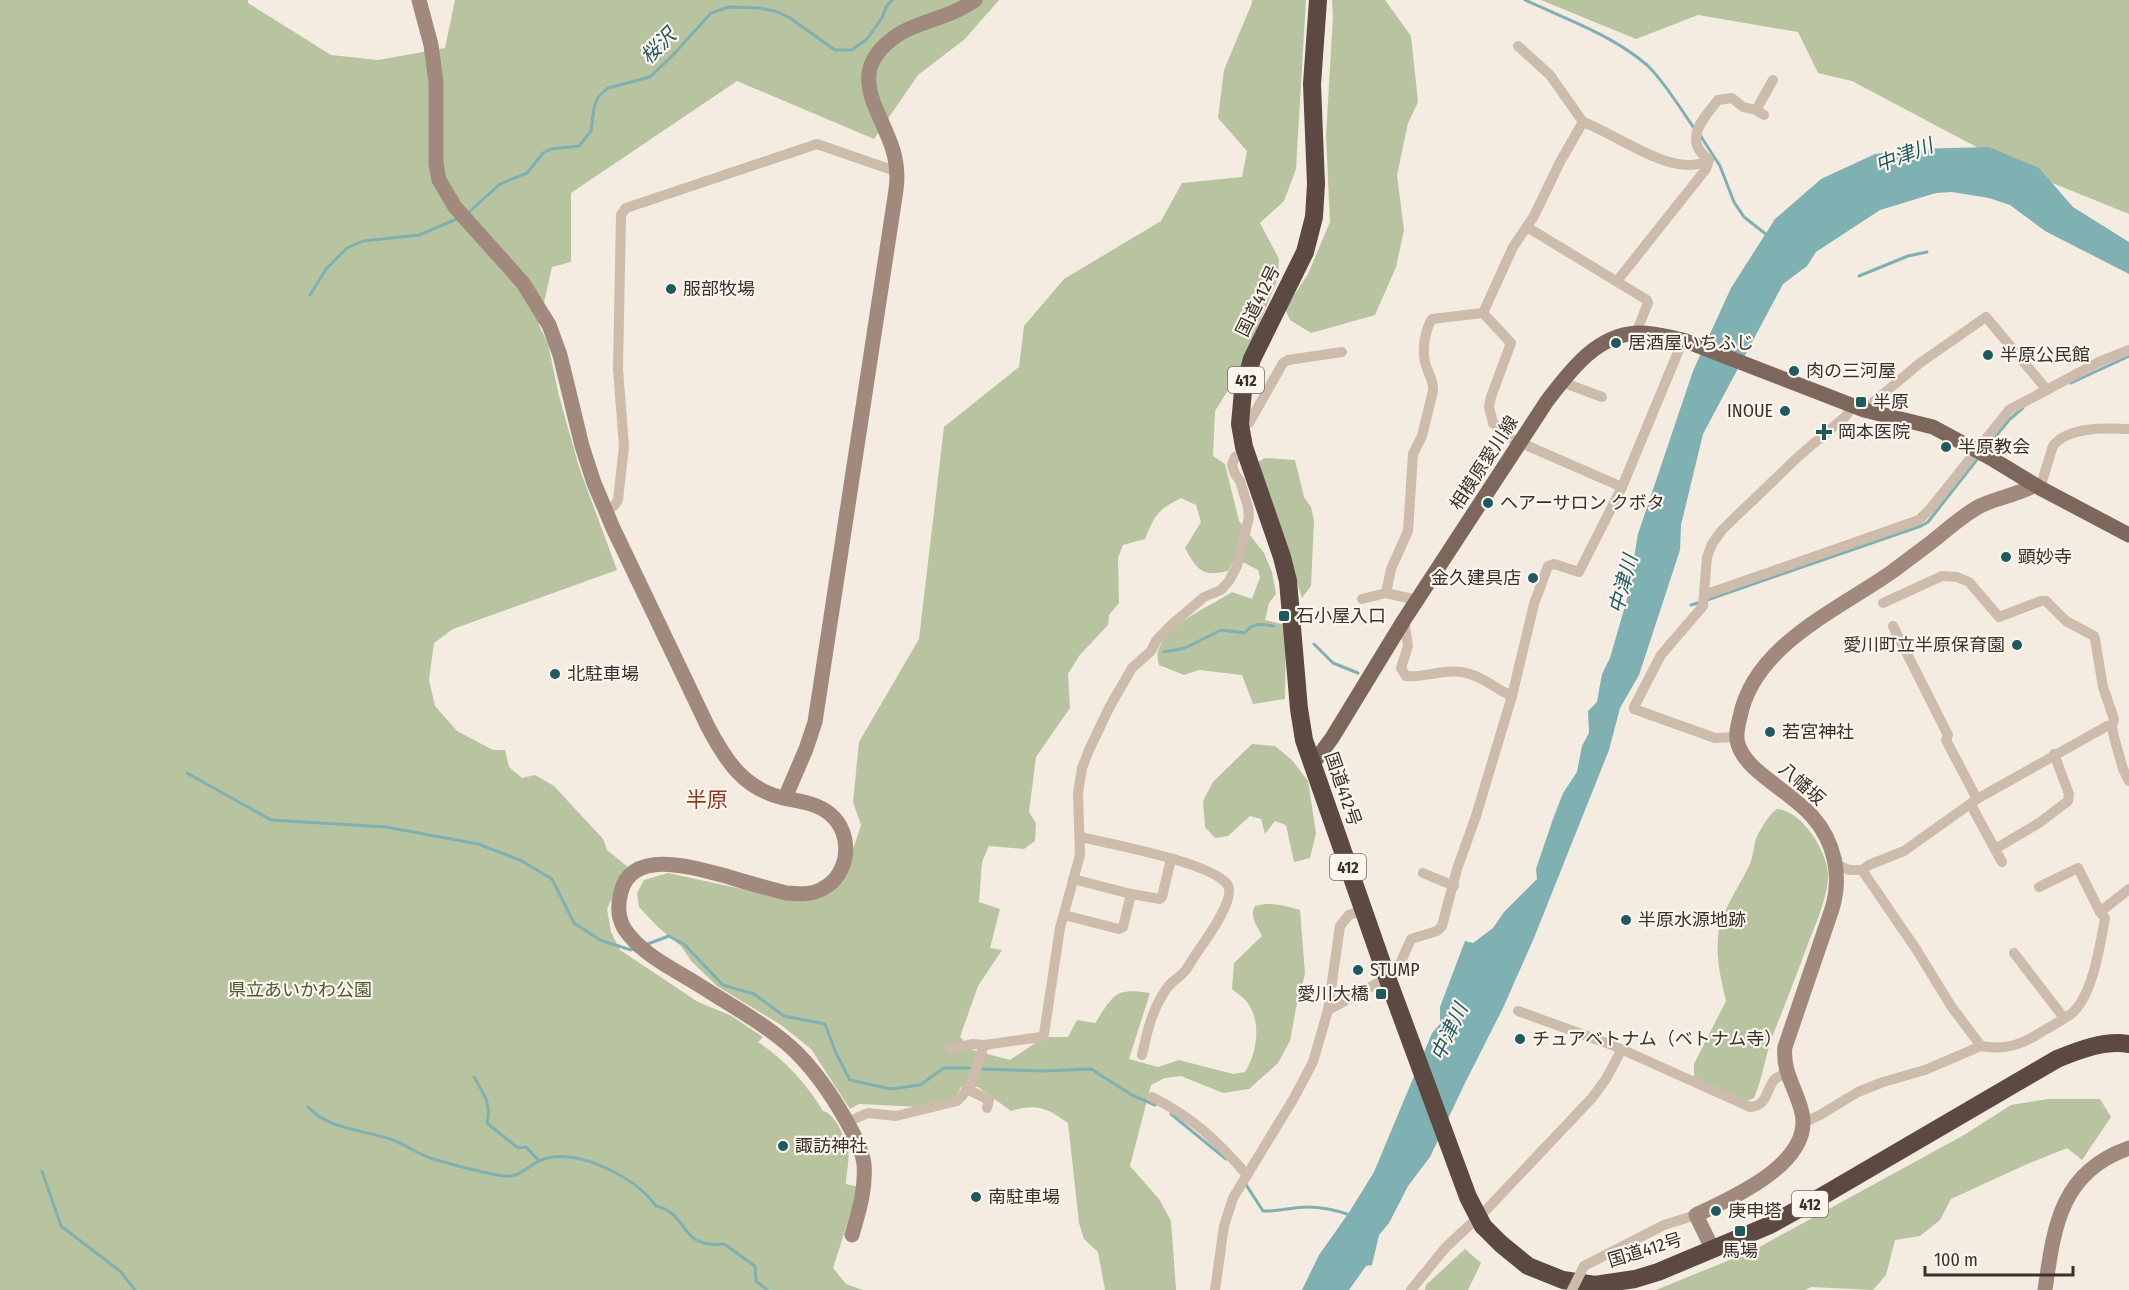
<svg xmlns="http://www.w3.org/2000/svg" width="2129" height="1290" viewBox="0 0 2129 1290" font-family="'Fira Sans Condensed','Noto Sans JP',sans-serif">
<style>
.green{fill:#b8c4a0}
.water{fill:#7fb0b2}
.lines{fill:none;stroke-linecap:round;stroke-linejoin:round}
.stream{stroke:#7fb0b2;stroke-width:3}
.street{stroke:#cdbbac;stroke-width:10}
.secondary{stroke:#a18a7d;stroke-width:15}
.primary{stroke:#7d675c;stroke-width:15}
.highway{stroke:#5c4a42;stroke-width:18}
.street-bridge{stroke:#cdbbac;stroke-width:10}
.highway-bridge{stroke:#5c4a42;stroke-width:18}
.poi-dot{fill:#1f5a5e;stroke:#fbf5ee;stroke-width:2}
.labels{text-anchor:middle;stroke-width:4.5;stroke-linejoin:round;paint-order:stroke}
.shield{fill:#fbf5ee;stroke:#756b66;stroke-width:1.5}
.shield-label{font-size:16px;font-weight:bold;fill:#3b302b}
.poi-label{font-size:18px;fill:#3b302b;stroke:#fbf5ee;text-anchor:start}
.street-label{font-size:18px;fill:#3b302b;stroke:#fbf5ee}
.park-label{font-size:18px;fill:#4a5a2e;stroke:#fbf5ee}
.water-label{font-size:20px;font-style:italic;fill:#1f5a5e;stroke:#fbf5ee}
.quarter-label{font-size:21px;fill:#8c3b22;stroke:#fbf5ee}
</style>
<rect width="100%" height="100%" fill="#f4ebe1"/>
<g class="green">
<path d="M0 0H248V3L331 55 378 60 445 48 455 0H999L965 39 918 75 874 139 737 81 571 193V262L552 267 539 325 548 344 559 396 579 467 617 570 453 629 434 643 429 680 435 706 457 731 493 750H505L509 767 522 778 535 775 554 786 603 839 607 850 629 868 618 885 607 909 611 932 620 950 698 1002 730 1015 763 1037 758 1042C785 1060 806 1083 823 1111 835 1113 845 1138 848 1150 850 1160 846 1174 846 1184L859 1187 833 1268 846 1284 863 1290H0Z"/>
<path d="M1252 0H1306L1296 169 1284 201 1260 223 1279 259 1278 278 1240 371 1215 411 1213 456 1225 464 1239 521 1264 553 1272 572 1276 594 1269 603 1265 620 1282 624 1286 632 1285 699 1253 704 1242 675 1199 670 1184 675 1159 665C1148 631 1210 607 1232 592L1252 599 1260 577 1258 570 1235 558 1228 571C1202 577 1197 570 1185 548L1201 522 1196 505 1181 498C1158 510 1155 514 1145 539L1123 545 1118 558 1119 603 1109 615 1108 625 1079 656 1068 674 1070 708 1036 757 1029 812 1036 823 1035 841 1024 849 989 846 982 862 979 902 1000 909 990 948 1002 950 978 986 960 1037 973 1050 1010 1060 1044 1037H1068L1077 1020 1095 1023C1114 995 1114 987 1150 993L1129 1059 1158 1067 1179 1060 1233 1074 1245 1072C1257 1053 1262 1021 1247 1002 1243 997 1237 993 1232 989L1234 963 1262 936C1257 926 1249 916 1255 906 1271 901 1285 906 1300 910L1305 974 1296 1008 1290 1041 1278 1063 1249 1089 1223 1093 1181 1076 1165 1078 1151 1085 1130 1166 1159 1199 1171 1221 1176 1290H1105L1098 1252 1084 1239 1079 1223 1068 1123C1047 1108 1037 1103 1011 1111L978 1087H961L955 1098 921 1107 859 1104 850 1109 811 1049 781 1025 717 986 692 962 681 946 659 928 639 907 637 893 644 880 668 873 779 897 804 899 830 892 844 877 861 825 853 802 859 742 919 639 944 427 1019 367 1024 326 1064 279 1161 221 1182 183 1242 177 1247 151 1218 118 1224 70 1252 3Z"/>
<polygon points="1332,0 1385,0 1411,36 1418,102 1408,123 1397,175 1404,230 1396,267 1375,315 1311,333 1290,320 1285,309 1308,274 1330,222 1326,136 1333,16"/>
<polygon points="1541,0 2129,0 2129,214 2018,169 1852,81 1818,73 1798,32 1698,15 1636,39"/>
<polygon points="1265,458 1295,460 1304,497 1311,507 1314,521 1311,586 1302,598 1258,462"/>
<polygon points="1252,744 1275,746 1292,760 1308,781 1316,833 1310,858 1294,862 1286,825 1275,821 1265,834 1261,819 1250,816 1228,836 1215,838 1205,827 1203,801 1213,782"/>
<path d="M1777 809C1803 811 1830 855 1828 879 1826 900 1817 921 1809 941 1797 974 1784 1007 1771 1040 1765 1059 1762 1079 1754 1098L1746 1101 1694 1077V1064L1726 1001C1721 978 1716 962 1718 937 1720 911 1742 884 1751 861 1754 852 1754 842 1758 834 1763 826 1769 814 1777 809Z"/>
<polygon points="2048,1099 2100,1099 2111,1117 2082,1160 2067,1148 2025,1165 1951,1199 1940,1220 1920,1236 1895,1240 1886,1275 1873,1290 1811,1287 1805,1290 1656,1290 1754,1250 1964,1135 2011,1105"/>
<polygon points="1465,1249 1481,1263 1468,1290 1425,1290 1426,1285"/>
</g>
<polygon class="water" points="1989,147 2039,168 2073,207 2129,242 2129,274 2045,231 2010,205 1989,198 1952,192 1936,193 1880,210 1816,252 1807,266 1783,284 1703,434 1681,525 1680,550 1639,675 1620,708 1609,750 1534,938 1503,1008 1465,1083 1430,1157 1408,1186 1389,1223 1379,1235 1372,1265 1366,1266 1349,1290 1302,1290 1319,1255 1350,1211 1374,1172 1432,1033 1440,1024 1440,1007 1465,941 1473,943 1493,928 1504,912 1537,879 1536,869 1553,819 1563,793 1577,772 1582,746 1589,733 1588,711 1597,702 1602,674 1610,658 1627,599 1638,534 1693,371 1731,288 1775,219 1821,179 1875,154 1913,149"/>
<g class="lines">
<g class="stream">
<path d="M1525 0C1566 19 1612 35 1647 65 1664 81 1680 108 1694 128"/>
<polyline points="1700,135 1720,166 1734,202 1744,217 1767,235"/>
<polyline points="468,213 500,184 527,173 543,153 551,149 579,146 591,131 594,108 598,97 608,88 650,77 673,55 711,13 729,7 759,8 775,11 790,18 835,50 852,50 867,39 882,18 886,7 892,0"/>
<polyline points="1859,276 1908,256 1927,252"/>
<polyline points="310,295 326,269 347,248 363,241 419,235 459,218"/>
<polyline points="2071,383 2129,356"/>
<polyline points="1985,449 2010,419 2023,408"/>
<polyline points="1707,600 1921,526 1928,522 1979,457"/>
<polyline points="1691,605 1701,602"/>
<polyline points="1314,644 1333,663 1358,673"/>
<path d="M1164 652 1185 648 1221 630 1245 633C1252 622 1262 624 1274 626"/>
<polyline points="187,773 271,820 386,827 478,844 520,860 552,879 574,923 600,940 631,950 633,949"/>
<polyline points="645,945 669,936 685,945 723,985 754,994 784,1016 825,1024 836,1053 850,1080 891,1089 920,1085 944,1068 973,1068"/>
<polyline points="980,1069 1043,1071 1091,1069 1132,1095 1155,1105"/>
<path d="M474 1077C483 1092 492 1105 487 1123L518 1148 526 1147 539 1161"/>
<path d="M308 1107C329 1130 365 1130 393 1140 405 1145 417 1153 430 1158 443 1162 500 1178 511 1176 523 1175 534 1160 547 1158 582 1150 636 1178 656 1206 690 1214 678 1249 724 1244L755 1266 756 1281 767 1290"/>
<polyline points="1171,1114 1226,1159"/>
<polyline points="42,1171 61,1226 121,1272 135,1290"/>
<path d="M1245 1183 1263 1211C1278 1212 1292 1207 1307 1207 1322 1207 1336 1210 1350 1215"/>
</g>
<g class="street">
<polyline points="1518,46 1550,75 1583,122"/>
<polyline points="1756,110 1773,80"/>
<path d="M1709 160C1682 140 1703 119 1718 100L1732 98 1743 107 1756 110 1764 115"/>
<polyline points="1527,227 1647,300 1648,303 1636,333"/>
<polyline points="1483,313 1511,343 1491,397 1489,407 1493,423 1512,439 1622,487 1683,340"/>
<polyline points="1562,382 1602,397"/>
<polyline points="1864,410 1920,363 1986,317 2047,390"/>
<polyline points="1240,424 1249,423 1283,363 1288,360 1342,352"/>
<path d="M2040 488 2053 446C2068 426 2107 428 2129 429"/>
<polyline points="606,510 614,506 618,500 624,446 618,369 621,215 626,208 817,144 898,172"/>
<path d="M1386 593 1391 569 1408 531 1413 454 1422 436 1433 391C1434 380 1427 372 1425 362 1422 349 1425 330 1432 319L1483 313 1513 247 1534 216 1560 162 1583 122C1617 134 1674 180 1709 160L1706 169 1617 281"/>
<polyline points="1704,595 1919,520 1930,509 2009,410 2099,362 2129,350"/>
<polyline points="1362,599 1386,593 1417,600"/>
<polyline points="1883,603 1942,576 1957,577 1969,582 1999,617 2041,601 2046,601 2066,621 2094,636 2095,639 2103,687 2114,719 2112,727 2114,737 2123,769 2129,781"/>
<path d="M1404 620 1408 646 1401 668 1406 676C1424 678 1443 669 1462 672 1481 675 1495 689 1512 696L1534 604 1548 566 1554 564 1579 572 1622 487"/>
<polyline points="1893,626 1948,735 1946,740 1977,799"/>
<polyline points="1736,737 1715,738 1634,709 1634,707 1661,655 1703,606 1707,557 1712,544 1722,530 1799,456 1846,416 1852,406"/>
<polyline points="1971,805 2002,862"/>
<path d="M1081 837C1111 844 1209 862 1227 884 1238 898 1202 945 1194 957 1191 961 1188 968 1184 972 1178 979 1171 981 1165 991 1152 1010 1147 1032 1142 1055"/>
<polyline points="1995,849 2039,823 2068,801 2069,794 2054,754"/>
<polyline points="1836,864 1849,870 1862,870"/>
<polyline points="1423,873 1454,886"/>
<polyline points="1073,879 1131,894 1160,899 1162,897 1171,859"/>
<polyline points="2039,887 2078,868 2100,912"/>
<polyline points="1064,915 1119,929 1123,927 1131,894"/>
<polyline points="2014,953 2064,1018"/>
<polyline points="1328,1010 1378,983 1394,971 1399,966 1411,939 1437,931 1442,926 1457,869 1476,816 1512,696"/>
<path d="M1518 1011 1612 1045 1750 1107C1768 1105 1765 1092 1774 1080 1777 1077 1782 1075 1787 1073"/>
<path d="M1981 1046C2005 1051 2023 1044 2043 1031 2052 1026 2062 1020 2071 1014 2093 996 2100 945 2105 918L2100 912 2129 889"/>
<polyline points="951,1049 973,1044 984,1045 1041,1037 1044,1034 1060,928 1080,855 1078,793 1082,768 1089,750 1110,706 1132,668 1151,651 1156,641 1170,626 1204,597 1221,590 1229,581 1237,566 1249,517 1248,507 1240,481 1235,474 1232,465 1235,457 1246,452"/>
<polyline points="967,1089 989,1100 987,1108"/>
<path d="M1152 1097C1193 1118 1217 1140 1247 1175"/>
<path d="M847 1122 868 1113 896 1116 957 1101C973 1087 977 1064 984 1045"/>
<polyline points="1803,1123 1820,1115 1858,1092 1883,1082 1925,1070 1981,1046 1951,1006 1916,949 1862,870 1869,865 1904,851 1977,799 2107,726 2112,727"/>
<polyline points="1584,1266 1664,1225 1696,1215"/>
<polyline points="1215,1290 1224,1226 1233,1198 1294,1098 1313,1062 1328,1010 1340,926 1349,915 1363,910"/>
<polyline points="1411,1290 1446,1247 1487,1209 1592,1098 1606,1079 1622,1049"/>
</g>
<g class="secondary">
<path d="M419 0 431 45 436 82V164L439 180 455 207 523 283 549 325 560 355 582 446 594 483 613 528 708 727C726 761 743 788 783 798 799 801 817 803 830 814 854 834 850 875 822 889 811 895 799 894 786 893 767 888 748 883 729 877 699 869 632 846 621 892 617 907 618 923 629 935 647 957 675 970 699 985 731 1006 768 1025 796 1052 816 1072 833 1097 847 1122 854 1135 862 1149 864 1164 866 1189 859 1211 852 1235"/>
<path d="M785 798 806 749 815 722 896 190C898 176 897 164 893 150 880 109 846 74 892 39 915 21 949 19 975 0"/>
<path d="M1713 1250 1696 1215C1731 1198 1813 1164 1802 1113 1797 1090 1782 1072 1785 1047L1832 909C1842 876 1835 842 1812 816 1800 803 1784 792 1770 781 1757 771 1743 760 1738 744 1735 735 1738 726 1740 717 1754 645 1838 610 1893 571 1905 562 1917 553 1929 544 1946 531 1961 516 1980 506 1998 497 2018 495 2035 485"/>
<path d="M2045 1290C2054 1227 2060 1172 2129 1148"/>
</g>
<path class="primary" d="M1312 765 1332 738 1404 620 1547 401C1570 371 1596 335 1637 333 1653 332 1668 337 1683 340L1864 410 1933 427 1994 460 2040 488 2129 535"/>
<g class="highway">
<polyline points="1318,0 1312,84 1316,184 1314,217 1305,252 1252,359 1243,391 1240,424 1244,447 1282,557 1288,581 1299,709 1304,740 1384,969"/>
<path d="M1483 1226 1501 1244 1528 1266 1563 1280 1595 1285 1635 1279 1658 1272 1770 1225 1824 1195 2057 1059C2079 1050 2104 1040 2129 1044"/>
</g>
<polyline class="street-bridge" points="1572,1290 1584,1266"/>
<polyline class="highway-bridge" points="1384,969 1468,1197 1483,1226"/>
</g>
<g class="poi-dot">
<circle cx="671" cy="289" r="6"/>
<circle cx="1616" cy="343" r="6"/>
<circle cx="1988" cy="355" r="6"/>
<circle cx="1794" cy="371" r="6"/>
<rect x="1855" y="396" width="12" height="12" rx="3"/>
<circle cx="1785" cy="411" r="6"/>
<path d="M1821 423h6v6h6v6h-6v6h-6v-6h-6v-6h6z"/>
<circle cx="1946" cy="447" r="6"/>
<circle cx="1488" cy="503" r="6"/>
<circle cx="2006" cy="557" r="6"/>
<circle cx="1533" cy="578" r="6"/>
<rect x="1278" y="610" width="12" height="12" rx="3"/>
<circle cx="2017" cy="645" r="6"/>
<circle cx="555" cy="674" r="6"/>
<circle cx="1770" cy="732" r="6"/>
<circle cx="1626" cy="920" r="6"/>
<circle cx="1358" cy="970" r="6"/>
<rect x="1375" y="988" width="12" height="12" rx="3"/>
<circle cx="1520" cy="1039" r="6"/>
<circle cx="783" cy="1146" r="6"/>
<circle cx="976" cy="1197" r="6"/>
<circle cx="1716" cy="1211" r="6"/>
<rect x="1734" y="1225" width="12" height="12" rx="3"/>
</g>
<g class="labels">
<g class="shield">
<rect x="1228" y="367" width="36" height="26" rx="4.5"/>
<rect x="1330" y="854" width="36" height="26" rx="4.5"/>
<rect x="1792" y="1191" width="36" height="26" rx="4.5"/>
</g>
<g class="shield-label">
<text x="1246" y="386">412</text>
<text x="1348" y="873">412</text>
<text x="1810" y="1210">412</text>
</g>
<g class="poi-label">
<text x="683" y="295">服部牧場</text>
<text x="1628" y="349">居酒屋いちふじ</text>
<text x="2000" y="361">半原公民館</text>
<text x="1806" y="377">肉の三河屋</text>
<text x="1873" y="408">半原</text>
<text x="1773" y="417" text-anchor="end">INOUE</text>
<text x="1838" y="438">岡本医院</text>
<text x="1958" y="453">半原教会</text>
<text x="1500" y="509">ヘアーサロン クボタ</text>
<text x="2018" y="563">顕妙寺</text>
<text x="1521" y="584" text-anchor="end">金久建具店</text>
<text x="1296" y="622">石小屋入口</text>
<text x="2005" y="651" text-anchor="end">愛川町立半原保育園</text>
<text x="567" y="680">北駐車場</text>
<text x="1782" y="738">若宮神社</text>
<text x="1638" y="926">半原水源地跡</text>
<text x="1370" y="976">STUMP</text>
<text x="1369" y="1000" text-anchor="end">愛川大橋</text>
<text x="1532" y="1045">チュアベトナム（ベトナム寺）</text>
<text x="795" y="1152">諏訪神社</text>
<text x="988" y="1203">南駐車場</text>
<text x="1728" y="1217">庚申塔</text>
<text x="1740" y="1257" text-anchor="middle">馬場</text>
</g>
<g class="street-label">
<text transform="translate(1258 301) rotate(-64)" y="6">国道412号</text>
<text transform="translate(1484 463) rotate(-57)" y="6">相模原愛川線</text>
<text transform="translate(1802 784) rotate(41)" y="6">八幡坂</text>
<text transform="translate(1343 789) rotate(71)" y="6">国道412号</text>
<text transform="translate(1645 1250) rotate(-17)" y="6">国道412号</text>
</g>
<g class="park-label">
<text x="300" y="996">県立あいかわ公園</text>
</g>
<g class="water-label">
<text transform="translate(658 46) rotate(-45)" y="7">桜沢</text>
<text transform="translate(1904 155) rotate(-21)" y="7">中津川</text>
<text transform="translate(1623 584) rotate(-75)" y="7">中津川</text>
<text transform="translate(1449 1032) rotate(-65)" y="7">中津川</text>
</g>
<g class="quarter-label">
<text x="707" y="807">半原</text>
</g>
</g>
<path d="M1925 1266v9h148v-9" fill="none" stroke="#3b302b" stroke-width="3"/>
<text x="1934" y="1266" font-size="18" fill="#3b302b" stroke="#fbf5ee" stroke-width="4.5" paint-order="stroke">100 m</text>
</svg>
